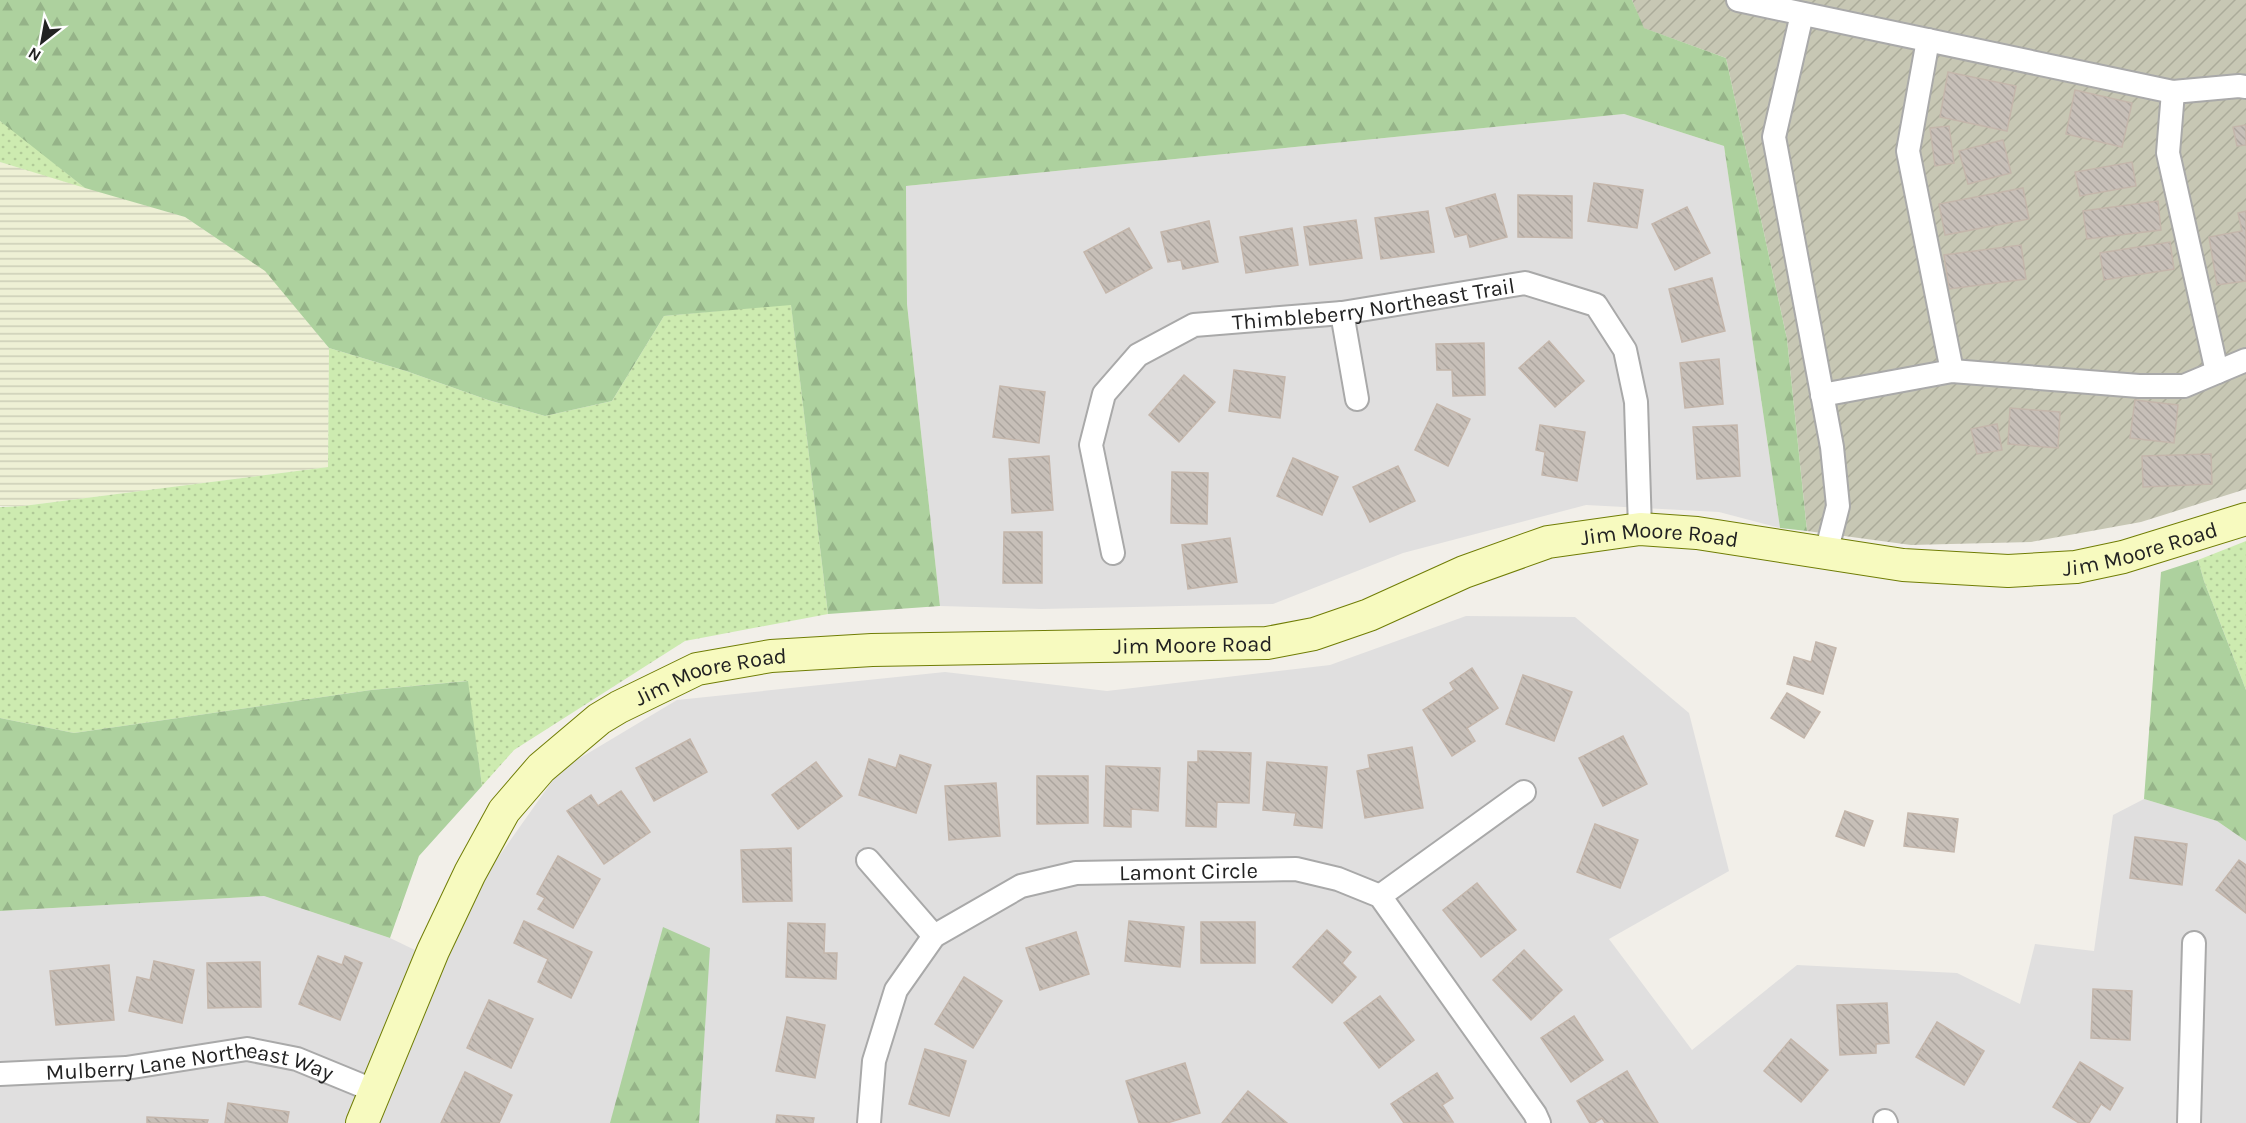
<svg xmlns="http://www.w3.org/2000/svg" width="2246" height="1123" viewBox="0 0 2246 1123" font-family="Karla,sans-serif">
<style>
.residential{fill:#e0dfdf}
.construction{fill:url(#construction-furrows)}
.farmland{fill:url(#farmland-rules)}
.grass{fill:url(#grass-dots)}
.forest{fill:url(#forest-firs)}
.building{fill:url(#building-back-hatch);stroke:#c4b6ab;stroke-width:1.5}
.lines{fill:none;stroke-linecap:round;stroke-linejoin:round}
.street-casing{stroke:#a9a9a9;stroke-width:26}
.secondary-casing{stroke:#707d05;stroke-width:34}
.street{stroke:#fff;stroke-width:22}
.secondary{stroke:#f7fabf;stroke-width:32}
.labels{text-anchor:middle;stroke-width:4.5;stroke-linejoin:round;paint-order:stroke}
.street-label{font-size:22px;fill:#222;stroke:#fff}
</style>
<defs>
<pattern id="construction-furrows" width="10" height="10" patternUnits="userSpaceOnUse" patternTransform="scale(1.5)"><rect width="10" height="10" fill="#c7c7b4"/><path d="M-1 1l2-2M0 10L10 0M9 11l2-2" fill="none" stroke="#abab9a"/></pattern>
<pattern id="farmland-rules" width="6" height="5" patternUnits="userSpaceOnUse" patternTransform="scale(1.5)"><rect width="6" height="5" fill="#eef0d5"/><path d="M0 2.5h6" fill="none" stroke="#ccceb7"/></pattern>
<pattern id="grass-dots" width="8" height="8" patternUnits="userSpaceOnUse" patternTransform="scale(1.5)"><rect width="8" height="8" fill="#cdebb0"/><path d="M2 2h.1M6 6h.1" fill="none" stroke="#b0c997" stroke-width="1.8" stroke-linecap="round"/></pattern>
<pattern id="forest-firs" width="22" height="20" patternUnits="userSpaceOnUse" patternTransform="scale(1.5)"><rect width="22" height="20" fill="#add19e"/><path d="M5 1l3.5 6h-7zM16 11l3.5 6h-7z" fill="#95b388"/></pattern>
<pattern id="building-back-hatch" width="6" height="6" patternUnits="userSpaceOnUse" patternTransform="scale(1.5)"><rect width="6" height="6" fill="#c7bfb8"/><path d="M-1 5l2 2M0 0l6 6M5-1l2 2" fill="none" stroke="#aba49e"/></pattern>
</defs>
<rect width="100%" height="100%" fill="#f2efe9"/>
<g class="residential">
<polygon points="1624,114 1724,146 1780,528 1719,512 1586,505 1403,553 1273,604 1041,609 940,606 907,304 906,186"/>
<polygon points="1466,616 1575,617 1689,713 1729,871 1609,939 1692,1050 1797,965 1957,973 2020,1004 2035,944 2094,951 2113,815 2144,799 2217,821 2246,841 2246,1123 0,1123 0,911 264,896 390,938 444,964 478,886 560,770 677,700 945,672 1107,691 1330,665"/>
</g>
<polygon class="construction" points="1632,0 2246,0 2246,489 2141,522 2031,542 1911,545 1807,531 1787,339 1726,58 1643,28"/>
<polygon class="farmland" points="0,162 185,217 266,271 329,348 328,467 23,506 0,506"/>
<g class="grass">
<polygon points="0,121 12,129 85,188 0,162"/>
<polygon points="791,304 828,614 685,641 514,750 482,786 467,681 371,690 74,733 0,718 0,507 23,506 328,467 329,348 406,371 488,400 545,416 612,401 664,316"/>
<polygon points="2246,541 2246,690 2204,581 2198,560"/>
</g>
<g class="forest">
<polygon points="0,0 1632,0 1644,28 1726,58 1787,339 1807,531 1780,528 1724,146 1624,114 906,186 907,304 940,606 828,614 791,305 664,316 612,401 545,416 488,400 406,371 329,348 265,271 185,217 85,188 0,121"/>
<polygon points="2198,560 2204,581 2246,690 2246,841 2217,821 2144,799 2161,572"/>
<polygon points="468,681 482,786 419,856 390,938 264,896 0,911 0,718 74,733 371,690"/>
<polygon points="663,927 710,948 699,1123 610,1123"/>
</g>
<g class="building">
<polygon points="1948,72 2016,86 2007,131 1940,117"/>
<polygon points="2075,90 2132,103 2122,147 2066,134"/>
<polygon points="2246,125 2246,145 2237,146 2233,127"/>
<polygon points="1949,126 1954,163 1935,166 1930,128"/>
<polygon points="2003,140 2011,173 1968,184 1959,151"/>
<polygon points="2132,162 2136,186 2080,196 2075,172"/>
<polygon points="1594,183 1643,190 1637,228 1588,221"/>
<polygon points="2023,188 2029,219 1945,235 1939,204"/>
<polygon points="1495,194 1507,237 1470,247 1467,234 1455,237 1446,208"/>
<polygon points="1518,195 1572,196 1572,238 1518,237"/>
<polygon points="2158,201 2161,230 2087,239 2083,211"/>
<polygon points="1687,207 1710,253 1675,270 1652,224"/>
<polygon points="1428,211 1434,252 1381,259 1375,218"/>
<polygon points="2246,211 2246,281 2217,285 2209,237 2242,231 2238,213"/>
<polygon points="1356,220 1362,258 1310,265 1304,227"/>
<polygon points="1209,221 1218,262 1183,269 1181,260 1168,262 1161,232"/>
<polygon points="1129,228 1152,268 1106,293 1084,252"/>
<polygon points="1292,228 1298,265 1246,273 1240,237"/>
<polygon points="2170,242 2174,269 2104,280 2100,253"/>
<polygon points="2021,245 2026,279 1949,289 1944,255"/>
<polygon points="1712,278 1725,331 1682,342 1669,289"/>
<polygon points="1549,341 1584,381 1555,407 1519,368"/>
<polygon points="1484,343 1485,395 1453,396 1452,370 1437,370 1436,344"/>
<polygon points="1719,359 1723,404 1685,408 1680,363"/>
<polygon points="1234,370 1285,377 1280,418 1229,411"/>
<polygon points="1184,375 1215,402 1179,442 1149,415"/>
<polygon points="1000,386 1045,392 1039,443 993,437"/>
<polygon points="2135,400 2178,405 2174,443 2130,438"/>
<polygon points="1437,404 1470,419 1448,466 1415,450"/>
<polygon points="2010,408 2060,412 2058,448 2008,444"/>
<polygon points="1997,424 2002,450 1977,454 1971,429"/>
<polygon points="1540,425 1585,432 1577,481 1542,475 1545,452 1536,450"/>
<polygon points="1737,425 1740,476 1697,479 1693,427"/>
<polygon points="2211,454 2212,484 2143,487 2142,456"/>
<polygon points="1049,456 1053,510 1012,513 1009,459"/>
<polygon points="1293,458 1338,477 1322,515 1277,496"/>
<polygon points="1398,466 1415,501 1370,522 1353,487"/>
<polygon points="1172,472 1208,473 1207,524 1171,523"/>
<polygon points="1004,532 1042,532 1042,583 1003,583"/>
<polygon points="1230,538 1237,582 1188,589 1182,545"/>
<polygon points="1816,642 1836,648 1823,694 1787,684 1794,657 1811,662"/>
<polygon points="1472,668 1498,708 1467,728 1475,741 1452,756 1423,710 1454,690 1450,683"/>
<polygon points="1523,675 1572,692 1554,741 1506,724"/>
<polygon points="1787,693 1820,712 1804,738 1771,718"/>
<polygon points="1623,736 1647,784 1603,806 1579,758"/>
<polygon points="690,739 707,772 654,801 636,768"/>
<polygon points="1412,747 1423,808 1365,818 1357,771 1370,768 1368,755"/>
<polygon points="1198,751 1251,753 1249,803 1217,802 1216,827 1186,826 1188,762 1198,762"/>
<polygon points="900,755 931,765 916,813 859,795 869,759 896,768"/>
<polygon points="816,762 842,796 798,829 772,795"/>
<polygon points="1267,762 1327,767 1322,828 1294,825 1296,813 1263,810"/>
<polygon points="1106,766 1160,768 1158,811 1131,809 1131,827 1104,826"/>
<polygon points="1037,776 1088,776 1088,823 1037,824"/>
<polygon points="996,783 1000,836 949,840 945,786"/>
<polygon points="621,791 650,832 604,864 567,811 591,795 598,806"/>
<polygon points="1845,811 1873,821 1864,846 1836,836"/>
<polygon points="1908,813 1958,819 1954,852 1904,846"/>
<polygon points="1595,824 1638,840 1620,888 1577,872"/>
<polygon points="2135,837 2187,844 2182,885 2130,878"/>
<polygon points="791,848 792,901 743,902 741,850"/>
<polygon points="558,856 600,879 573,928 538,909 545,898 537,894"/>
<polygon points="2239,860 2246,865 2246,913 2216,890"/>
<polygon points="1477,883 1516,930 1481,957 1443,910"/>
<polygon points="524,921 592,952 571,998 538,982 548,959 514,943"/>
<polygon points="1129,921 1184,927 1180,967 1125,961"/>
<rect x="1201" y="922" width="54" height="41"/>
<polygon points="788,923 825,924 824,953 837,953 836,979 786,977"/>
<polygon points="1327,930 1351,952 1342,963 1356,977 1332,1003 1293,967"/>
<polygon points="1076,932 1089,974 1040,990 1026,948"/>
<polygon points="1524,950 1562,990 1531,1020 1493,980"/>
<polygon points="318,956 342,965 345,956 362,963 340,1020 299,1004"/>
<polygon points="154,961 194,970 182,1023 129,1011 137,977 150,980"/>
<polygon points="260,962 261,1007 208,1008 207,963"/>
<polygon points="109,965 114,1020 56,1025 50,971"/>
<polygon points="964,977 1002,1001 973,1048 935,1024"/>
<polygon points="2093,989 2132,991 2130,1040 2091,1038"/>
<polygon points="1380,996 1414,1040 1379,1068 1344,1023"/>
<polygon points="489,1000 533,1019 511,1068 467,1048"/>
<polygon points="1887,1003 1889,1043 1876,1044 1876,1053 1840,1055 1837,1005"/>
<polygon points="1574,1016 1603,1060 1571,1082 1541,1038"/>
<polygon points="787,1017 825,1025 815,1078 776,1071"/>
<polygon points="1937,1022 1984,1051 1964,1085 1916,1057"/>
<polygon points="1791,1039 1828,1070 1801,1102 1764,1071"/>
<polygon points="925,1049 966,1061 949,1116 909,1104"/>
<polygon points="2080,1062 2123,1088 2110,1110 2101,1104 2089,1123 2079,1123 2053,1107"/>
<polygon points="1185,1063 1200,1113 1167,1123 1139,1123 1126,1081"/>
<polygon points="1627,1071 1658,1123 1605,1123 1602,1118 1594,1123 1590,1123 1577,1101"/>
<polygon points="465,1072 512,1095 499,1123 441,1123"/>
<polygon points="1437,1073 1453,1098 1442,1105 1453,1122 1404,1123 1391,1104"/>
<polygon points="1248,1091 1287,1123 1222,1123"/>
<polygon points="228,1103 289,1112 287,1123 225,1123"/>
<polygon points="777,1115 814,1118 813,1123 776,1123"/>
<polygon points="147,1117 208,1120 207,1123 147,1123"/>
</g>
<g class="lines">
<g class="street-casing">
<g id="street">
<polyline points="1738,0 2173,92 2239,86 2246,87"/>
<polyline points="1802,14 1774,137 1832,447 1838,506 1826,553"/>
<polyline points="1928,40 1908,151 1952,371"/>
<polyline points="2173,92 2168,153 2217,372"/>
<polyline points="1342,313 1357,399"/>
<polyline points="1822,395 1952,371 2139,386 2184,386 2246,360"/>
<path id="s1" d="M1113 553 1091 445 1104 394 1138 355 1194 325 1342 313 1525 283 1596 305 1625 350 1636 402 1640 529"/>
<polyline points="868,860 934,936"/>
<polyline points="1380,896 1524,792"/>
<path id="s2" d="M0 1074 126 1068 247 1049 297 1059 375 1091"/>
<polyline points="1885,1121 1886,1123"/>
<path id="s3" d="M869 1123 874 1061 896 990 934 936 1021 886 1076 873 1296 869 1338 879 1380 896 1535 1114 1539 1123"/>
<polyline points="2189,1123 2194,943"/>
</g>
</g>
<g class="secondary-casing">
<g id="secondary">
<path id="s4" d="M362 1123 433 951 470 873 504 811 541 768 599 719 619 707 697 669 771 656 872 650 1267 643 1314 634 1369 615 1464 572 1548 542 1640 529 1697 533 1903 565 2008 571 2076 567 2123 557 2246 519"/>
</g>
</g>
<use href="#street" class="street"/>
<use href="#secondary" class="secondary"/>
</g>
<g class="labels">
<g class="street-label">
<text dy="8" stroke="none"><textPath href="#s1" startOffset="459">Thimbleberry Northeast Trail</textPath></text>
<text dy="8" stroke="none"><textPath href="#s4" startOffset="1569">Jim Moore Road</textPath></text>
<text dy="8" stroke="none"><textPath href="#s4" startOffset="2055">Jim Moore Road</textPath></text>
<text dy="8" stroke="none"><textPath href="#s4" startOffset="1083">Jim Moore Road</textPath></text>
<text dy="8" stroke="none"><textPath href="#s4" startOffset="597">Jim Moore Road</textPath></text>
<text dy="8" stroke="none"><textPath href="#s3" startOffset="472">Lamont Circle</textPath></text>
<text dy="8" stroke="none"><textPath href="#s2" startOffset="192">Mulberry Lane Northeast Way</textPath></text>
</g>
</g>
<g transform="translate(42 42) rotate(211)" stroke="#ffffff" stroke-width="4.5" paint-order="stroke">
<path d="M0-4.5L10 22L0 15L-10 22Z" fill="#222222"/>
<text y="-9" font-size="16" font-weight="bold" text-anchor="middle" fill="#222222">N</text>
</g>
</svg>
